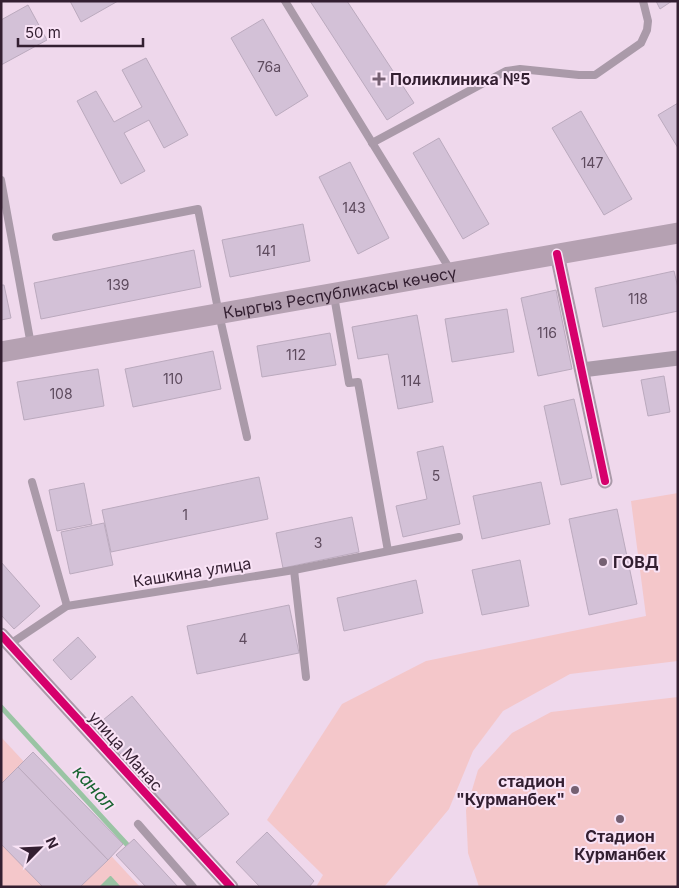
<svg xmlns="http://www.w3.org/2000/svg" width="679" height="888" viewBox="0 0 679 888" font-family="Inter,sans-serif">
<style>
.green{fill:#f4c7ca}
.water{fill:#9ac4a4}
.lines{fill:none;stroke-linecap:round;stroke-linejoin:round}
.stream{stroke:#9ac4a4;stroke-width:5}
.building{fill:#d3c1d7;stroke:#bbaabe}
.service{stroke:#aa9aa9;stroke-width:8}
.minor{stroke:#aa9aa9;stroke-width:15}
.secondary{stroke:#b5a1b2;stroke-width:21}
.cycleway-casing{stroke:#f9e3f6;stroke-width:11}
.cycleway{stroke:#d6006c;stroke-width:8}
.poi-dot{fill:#756072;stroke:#f9e3f6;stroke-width:2}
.labels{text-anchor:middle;stroke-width:4;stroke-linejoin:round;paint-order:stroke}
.number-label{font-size:14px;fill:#5e4b5e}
.poi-label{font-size:16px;font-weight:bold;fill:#331f31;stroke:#f9e3f6;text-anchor:start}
.street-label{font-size:16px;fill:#331f31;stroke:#f9e3f6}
.water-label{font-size:18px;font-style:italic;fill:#186431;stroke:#f9e3f6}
</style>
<rect width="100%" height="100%" fill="#efd8ec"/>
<g class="green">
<polygon points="678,493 678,661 570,674 503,711 473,751 449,809 384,887 316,887 323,875 267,820 342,704 426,661 646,616 631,501"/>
<polygon points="678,697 678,887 479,887 468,853 466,810 478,770 512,733 551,712"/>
<polygon points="1,737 140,887 1,887"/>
</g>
<polygon class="water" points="111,876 121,887 99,887 110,876"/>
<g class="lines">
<polyline class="stream" points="1,707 132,850"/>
</g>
<g class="building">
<polygon points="70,1 118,1 81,22"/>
<polygon points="310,1 347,1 414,103 387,120"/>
<polygon points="656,1 672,1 660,9"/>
<polygon points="28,5 47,40 1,65 1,20"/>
<polygon points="263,19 308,96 276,116 231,38"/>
<polygon points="146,58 188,135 164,148 149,120 124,133 145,171 121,184 77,101 96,91 114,122 142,107 122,70"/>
<polygon points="678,103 678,148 658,115"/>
<polygon points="581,111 632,199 604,215 552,128"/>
<polygon points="439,138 489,224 463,239 413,153"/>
<polygon points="350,162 389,238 358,254 319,177"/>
<polygon points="303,224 310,261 230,277 222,240"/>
<polygon points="194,250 201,287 41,319 34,283"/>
<polygon points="674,271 678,288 678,311 603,327 595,288"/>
<polygon points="1,285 4,285 11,318 1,320"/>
<polygon points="556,290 572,369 538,376 521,298"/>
<polygon points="507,309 514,352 452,362 445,319"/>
<polygon points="417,315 433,402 398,409 388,354 358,359 352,327"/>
<polygon points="330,333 336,365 262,377 257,346"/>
<polygon points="213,351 221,389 133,407 125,369"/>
<polygon points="98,369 104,406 24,420 17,382"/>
<polygon points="664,376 670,412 648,416 641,380"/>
<polygon points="574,399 592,478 561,485 544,406"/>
<polygon points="443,446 460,524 403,537 396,506 427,499 417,452"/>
<polygon points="259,477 268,519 111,552 102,510"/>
<polygon points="541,482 550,524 482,539 473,496"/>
<polygon points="84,483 92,524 57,531 49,490"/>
<polygon points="617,509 637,604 589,615 569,519"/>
<polygon points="352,517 359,552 283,568 276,533"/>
<polygon points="104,523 113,565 70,574 61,532"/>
<polygon points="520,560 529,606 482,615 472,570"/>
<polygon points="1,562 40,606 14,629 1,615"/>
<polygon points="416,580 423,613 344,631 337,598"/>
<polygon points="289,605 299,653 197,674 187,626"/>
<polygon points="78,637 96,657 71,680 53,660"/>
<polygon points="132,696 229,814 194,842 97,725"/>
<polygon points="33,752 123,844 108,860 18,767"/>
<polygon points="18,767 108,860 80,887 43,887 1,844 1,784"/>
<polygon points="267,832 314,881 309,887 260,887 236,862"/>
<polygon points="134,839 178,887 146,887 116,855"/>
</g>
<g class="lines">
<g class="service">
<polyline points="285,1 451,271"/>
<polyline points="372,143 506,71 520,69 579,75 595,75 641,43 647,30 648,21 643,1"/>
<polyline points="1,180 31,345"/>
<polyline points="56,237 198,209 219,314 247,437"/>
<polyline points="334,296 349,383 358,382 388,551"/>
<polyline points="32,482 67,606"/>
<polyline points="294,570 306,677"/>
<polyline points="10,644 67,606 294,570 459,537"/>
<polyline points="138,824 193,887"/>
</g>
<g class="minor">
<polyline points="557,254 605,481"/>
<polyline points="582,370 678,358"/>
<polyline points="1,635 231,887"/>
</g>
<path class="secondary" id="s1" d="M1 352 678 233"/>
<g class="cycleway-casing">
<g id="cycleway">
<polyline points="557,254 605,481"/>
<polyline points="1,635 231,887"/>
</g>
</g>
<use href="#cycleway" class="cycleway"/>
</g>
<g class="poi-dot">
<path d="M376.5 71.5h5v5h5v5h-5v5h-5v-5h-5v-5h5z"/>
<circle cx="603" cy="562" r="5"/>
<circle cx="575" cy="790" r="5"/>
<circle cx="620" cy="819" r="5"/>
</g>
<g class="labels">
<g class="number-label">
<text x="269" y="72">76а</text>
<text x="592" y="168">147</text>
<text x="354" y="213">143</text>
<text x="266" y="256">141</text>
<text x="118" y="290">139</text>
<text x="638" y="304">118</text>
<text x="547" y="338">116</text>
<text x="296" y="360">112</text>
<text x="173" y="384">110</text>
<text x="411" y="386">114</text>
<text x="61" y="399">108</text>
<text x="436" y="481">5</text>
<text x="185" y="520">1</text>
<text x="318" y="548">3</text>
<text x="243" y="644">4</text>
</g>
<g class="poi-label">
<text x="390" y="85">Поликлиника №5</text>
<text x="613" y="568">ГОВД</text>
<text x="565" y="787" text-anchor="end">стадион<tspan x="565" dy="18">"Курманбек"</tspan></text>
<text x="620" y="842" text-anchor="middle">Стадион<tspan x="620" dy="18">Курманбек</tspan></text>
</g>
<g class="street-label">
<text dy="6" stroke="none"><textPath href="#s1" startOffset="344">Кыргыз Республикасы көчөсү</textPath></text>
<text transform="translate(192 572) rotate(-9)" y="6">Кашкина улица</text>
<text transform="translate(126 751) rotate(48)" y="6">улица Манас</text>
</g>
<g class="water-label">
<text transform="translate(94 788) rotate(48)" y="6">канал</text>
</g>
</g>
<rect width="679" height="888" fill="none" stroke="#331f31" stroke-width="5"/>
<g transform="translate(40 848) rotate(66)" stroke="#f9e3f6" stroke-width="4" paint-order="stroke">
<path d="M0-4L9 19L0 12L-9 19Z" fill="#331f31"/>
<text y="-8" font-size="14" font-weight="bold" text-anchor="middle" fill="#331f31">N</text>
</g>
<path d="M18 38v8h125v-8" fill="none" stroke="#331f31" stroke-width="2.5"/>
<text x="25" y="38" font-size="15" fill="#331f31" stroke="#f9e3f6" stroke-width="4" paint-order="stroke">50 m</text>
</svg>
